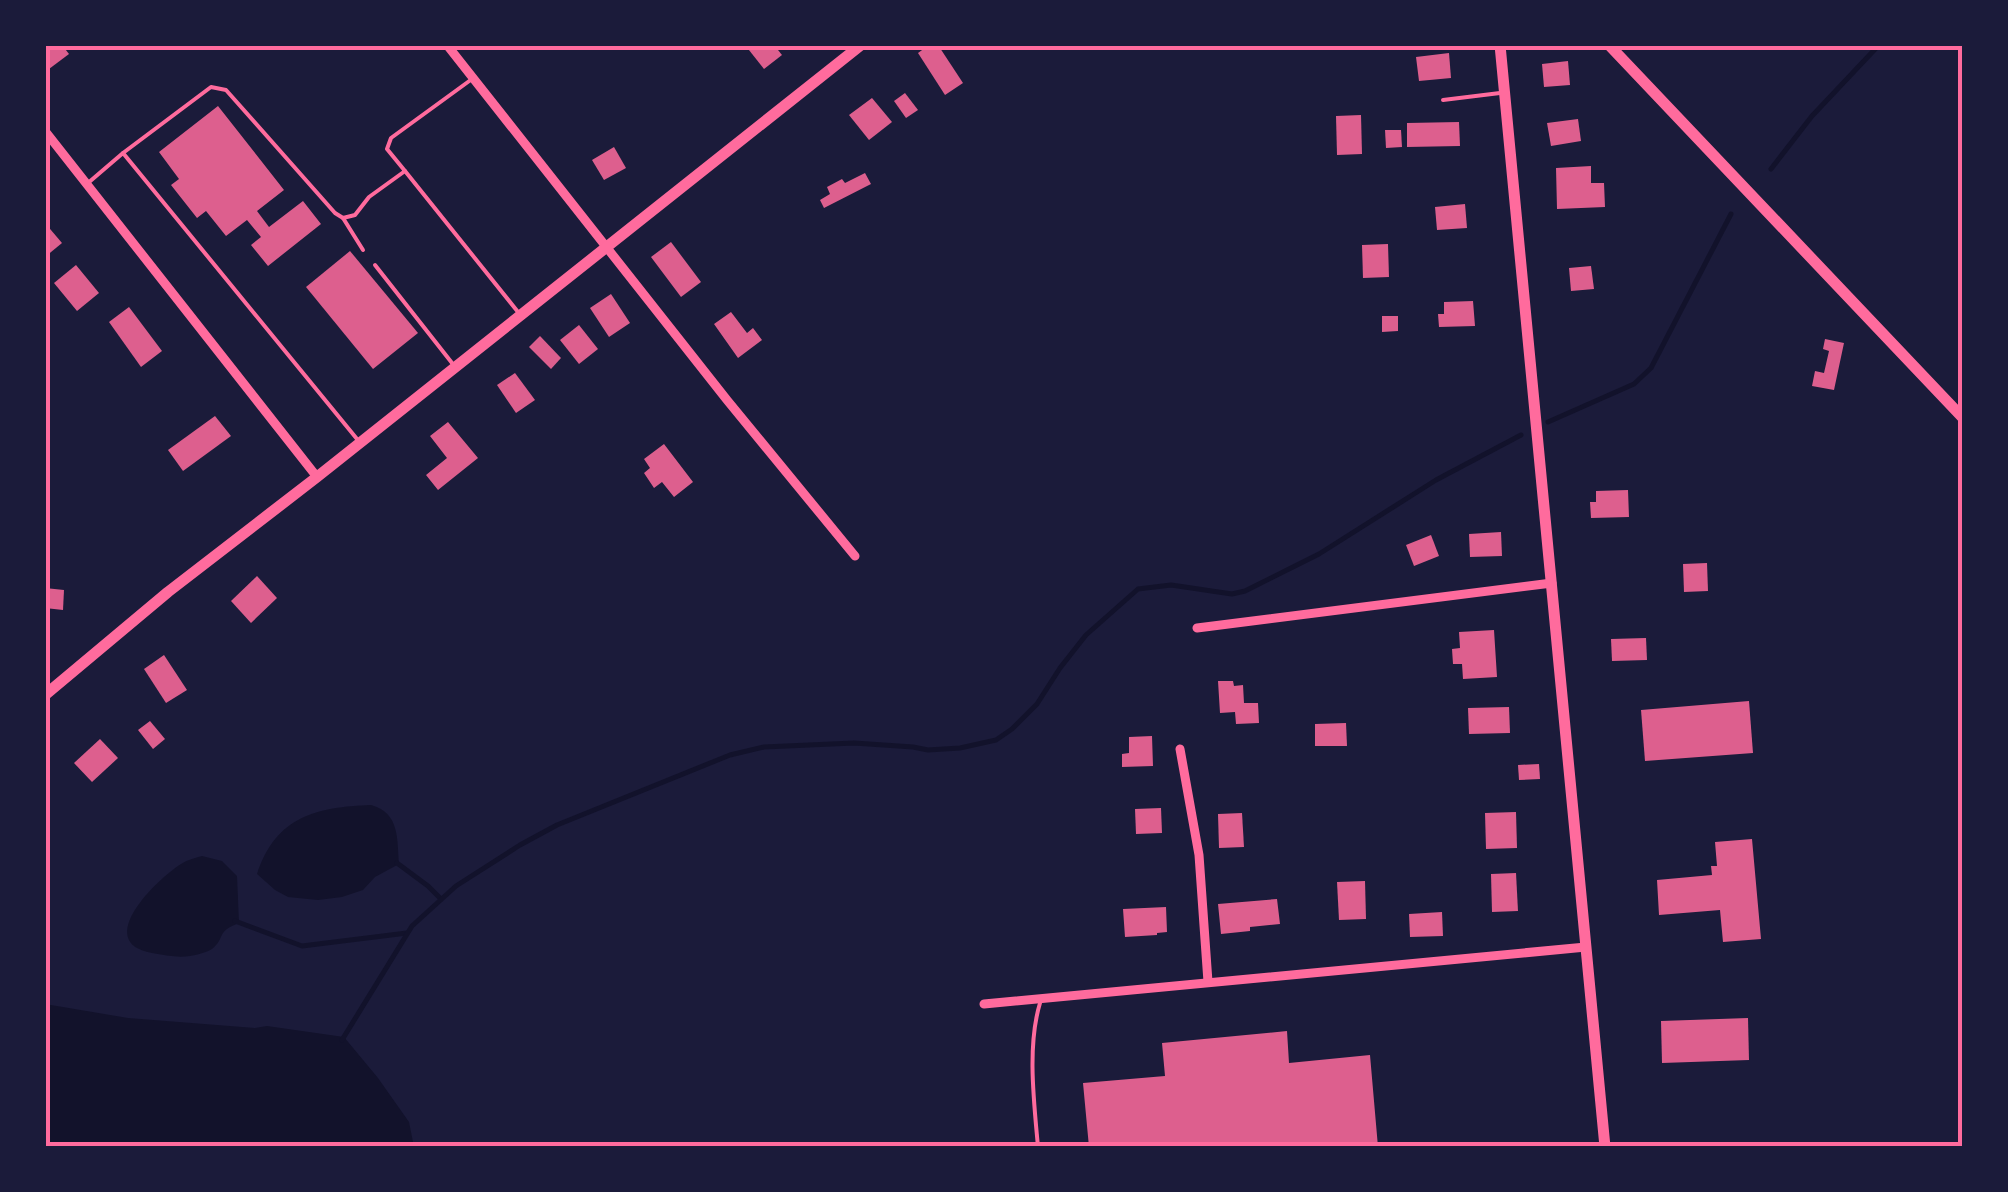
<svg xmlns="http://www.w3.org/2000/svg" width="2008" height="1192" viewBox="0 0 2008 1192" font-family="'Roboto Serif',serif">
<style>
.water{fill:#12122b}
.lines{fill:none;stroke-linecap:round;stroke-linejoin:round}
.stream{stroke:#12122b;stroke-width:5}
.building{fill:#dd5f8e}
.service{stroke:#ff6b9d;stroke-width:4}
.minor{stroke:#ff6b9d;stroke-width:9}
.tertiary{stroke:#ff6b9d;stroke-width:11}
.neatline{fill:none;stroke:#ff6b9d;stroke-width:4}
</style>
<rect width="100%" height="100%" fill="#1b1b3a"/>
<g class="water">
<path d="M371 805C400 813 397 839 399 864L375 877 363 890 342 897 318 900 288 897 275 890 257 874C276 816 317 807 371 805Z"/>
<path d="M202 856 222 861 237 876 239 923C215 932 226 938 212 949 208 952 196 955 190 956 177 958 165 955 152 953 92 942 157 879 181 864 187 860 195 858 202 856Z"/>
<polygon points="45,1004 128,1018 255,1028 267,1026 344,1037 378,1078 409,1122 414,1147 45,1147"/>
</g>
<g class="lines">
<g class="stream">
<polyline points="1771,169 1812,116 1879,45"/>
<polyline points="1548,422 1634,384 1651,368 1731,214"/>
<polyline points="397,863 428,886 441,899"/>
<polyline points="235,921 302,946 407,933"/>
<polyline points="342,1040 412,926 456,886 520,845 557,825 730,755 764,747 854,743 913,747 928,750 960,748 996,740 1012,729 1037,704 1060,668 1086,635 1138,589 1171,585 1232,594 1245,591 1319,554 1436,480 1521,435"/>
</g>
</g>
<g class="building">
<polygon points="45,45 62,45 69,54 45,72"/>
<polygon points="745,45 774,45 782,55 764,69"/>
<polygon points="929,45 938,45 963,83 945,95 918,53"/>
<polygon points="1449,53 1451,78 1419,81 1416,57"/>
<polygon points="1568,61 1570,85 1544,87 1542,64"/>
<polygon points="905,93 918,110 906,118 894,101"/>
<polygon points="872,98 892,122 869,140 849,115"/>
<polygon points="218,106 284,190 257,211 269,227 303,201 321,224 268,266 251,245 261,237 247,220 226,236 206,211 197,218 171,185 179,179 159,152"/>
<polygon points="1361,115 1362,154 1337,155 1336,116"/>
<polygon points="1578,119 1581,141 1551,146 1547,123"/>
<polygon points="1459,122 1460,146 1407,147 1407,123"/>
<polygon points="1385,130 1401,130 1402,147 1386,148"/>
<polygon points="614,147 626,168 604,180 592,160"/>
<polygon points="1591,166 1591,183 1604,183 1605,207 1557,209 1556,168"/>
<polygon points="865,173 871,184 824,208 820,200 830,194 827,187 842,179 845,183"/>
<polygon points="1465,204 1467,228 1437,230 1435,207"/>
<polygon points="45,223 62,243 45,257"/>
<polygon points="671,242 701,282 681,297 651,257"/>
<polygon points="1388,244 1389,277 1363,278 1362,245"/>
<polygon points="350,251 418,333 373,369 306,287"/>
<polygon points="76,265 99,293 77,311 54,283"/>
<polygon points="1591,266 1594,289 1571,291 1569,268"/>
<polygon points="611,294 630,323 609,337 590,308"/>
<polygon points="1473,301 1475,326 1439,327 1438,314 1444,314 1444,302"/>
<polygon points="129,307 162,351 141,367 109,322"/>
<polygon points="731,312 747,333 753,328 762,340 738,358 714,324"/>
<polygon points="1382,316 1398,316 1398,331 1382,332"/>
<polygon points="579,325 598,349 579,364 560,340"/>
<polygon points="540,336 561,358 551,369 529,347"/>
<polygon points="1825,339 1844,343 1834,390 1812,386 1815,371 1824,373 1829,351 1823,349"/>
<polygon points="515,373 535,400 516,413 497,385"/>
<polygon points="215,416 231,436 183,471 168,450"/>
<polygon points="448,422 478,458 438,490 426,475 447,458 430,436"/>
<polygon points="664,444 693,482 674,497 662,482 654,488 644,473 650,468 644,459"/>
<polygon points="1628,490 1629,517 1591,518 1590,502 1596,502 1596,491"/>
<polygon points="1501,532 1502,556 1470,557 1469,534"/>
<polygon points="1431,535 1439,556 1414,566 1406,545"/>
<polygon points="1707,563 1708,591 1684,592 1683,564"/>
<polygon points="257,576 277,598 251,623 231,601"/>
<polygon points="45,588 64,590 63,610 45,608"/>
<polygon points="1494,630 1497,677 1463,679 1462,664 1453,664 1452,649 1460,648 1459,632"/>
<polygon points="1646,638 1647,660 1612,661 1611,639"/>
<polygon points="164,655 187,690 166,703 144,669"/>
<polygon points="1218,681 1233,681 1234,686 1243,685 1244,703 1258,703 1259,723 1236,724 1235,712 1220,713"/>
<polygon points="1749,701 1753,753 1645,761 1641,710"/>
<polygon points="1509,707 1510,733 1469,734 1468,708"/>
<polygon points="150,721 165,739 153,749 138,730"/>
<polygon points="1346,723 1347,746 1315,746 1315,724"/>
<polygon points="1152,736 1153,766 1122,767 1122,754 1129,753 1129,737"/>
<polygon points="100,739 118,758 92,782 74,763"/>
<polygon points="1539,764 1540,779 1519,780 1518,765"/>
<polygon points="1161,808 1162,833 1136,834 1135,809"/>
<polygon points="1516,812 1517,848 1486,849 1485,813"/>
<polygon points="1242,813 1244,847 1219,848 1218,814"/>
<polygon points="1752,839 1761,939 1723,942 1720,910 1659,915 1657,880 1712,875 1711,866 1717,866 1715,842"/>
<polygon points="1516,873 1518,911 1492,912 1491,874"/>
<polygon points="1365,881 1366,919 1339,920 1337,882"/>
<polygon points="1277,899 1280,924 1250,927 1250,931 1221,934 1218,904"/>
<polygon points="1166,907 1167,932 1157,933 1157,935 1125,937 1123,909"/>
<polygon points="1442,912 1443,936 1410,937 1409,914"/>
<polygon points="1748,1018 1749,1060 1662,1063 1661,1021"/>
<polygon points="1287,1031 1289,1063 1370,1055 1378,1147 1089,1147 1083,1083 1165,1076 1162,1043"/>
</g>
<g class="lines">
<g class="service">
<polyline points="1443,100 1500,93"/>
<polyline points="123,153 211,87 226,90 335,213 343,218 355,215 369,197 405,171 387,149 391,138 472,79"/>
<polyline points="405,171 518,312"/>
<polyline points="88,183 123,153 357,439"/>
<polyline points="343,218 363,250"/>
<polyline points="375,265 452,363"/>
<path d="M1038 1147C1034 1102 1027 1046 1040 1003"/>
</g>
<g class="minor">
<polyline points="447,45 727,400 855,556"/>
<polyline points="45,131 317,477"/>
<polyline points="1197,628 1552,583"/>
<polyline points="1180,749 1199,855 1208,982"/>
<polyline points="984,1004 1586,947"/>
</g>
<g class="tertiary">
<polyline points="1500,45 1605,1147"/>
<polyline points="1609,45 1963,418"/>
<polyline points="45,695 168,592 317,477 861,45"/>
</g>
</g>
<rect width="2008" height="1192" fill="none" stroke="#1b1b3a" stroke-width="95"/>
<rect x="48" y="48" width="1912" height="1096" class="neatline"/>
</svg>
